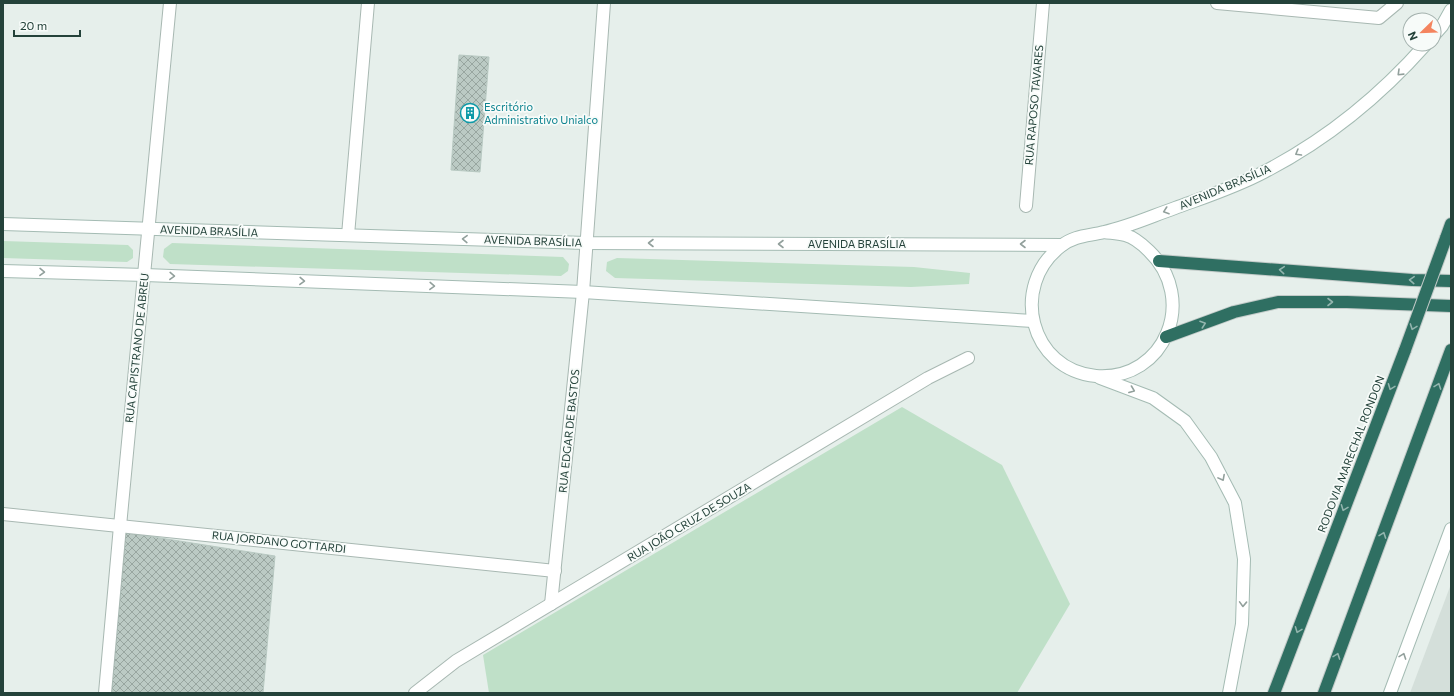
<svg xmlns="http://www.w3.org/2000/svg" width="1454" height="696" viewBox="0 0 1454 696" font-family="Commissioner,sans-serif">
<style>
.built{fill:#d4dfda}
.green{fill:#bfe0c8}
.building{fill:url(#building-cross-hatch);stroke:#b8c9c2}
.lines{fill:none;stroke-linecap:round;stroke-linejoin:round}
.street-casing{stroke:#a8b8b2;stroke-width:14}
.secondary-casing{stroke:#a4bbb3;stroke-width:14}
.highway-casing{stroke:#c2cac8;stroke-width:14}
.street{stroke:#fff;stroke-width:12}
.secondary{stroke:#fff;stroke-width:12}
.highway{stroke:#2f6f62;stroke-width:12}
.highway-bridge-casing{stroke:#c2cac8;stroke-width:14;stroke-linecap:butt}
.highway-bridge{stroke:#2f6f62;stroke-width:12}
.oneway{stroke:#92a09c}
.oneway2{stroke:#93b5ae}
.labels{text-anchor:middle;stroke-width:3.5;stroke-linejoin:round;paint-order:stroke}
.street-label{font-size:11px;fill:#24423a;stroke:#f7fbf9}
.culture-label{font-size:11px;fill:#0d838f;stroke:#f7fbf9;text-anchor:start}
</style>
<defs>
<pattern id="building-cross-hatch" width="8" height="8" patternUnits="userSpaceOnUse"><rect width="8" height="8" fill="#bbcac4"/><path d="M0 0l8 8M0 8l8-8" fill="none" stroke="#98a6a0"/></pattern>
</defs>
<rect width="100%" height="100%" fill="#e6efeb"/>
<polygon class="built" points="1451,584 1451,693 1410,693"/>
<g class="green">
<polygon points="3,241 128,245 133,250 133,258 127,262 3,258"/>
<polygon points="172,243 563,257 569,264 568,271 561,276 170,264 163,257 164,249"/>
<polygon points="617,258 914,267 970,273 969,284 911,287 615,278 606,271 607,262"/>
<polygon points="902,407 1002,465 1070,604 1017,693 489,693 483,655"/>
</g>
<g class="building">
<polygon points="459,55 489,57 480,172 451,170"/>
<polygon points="122,532 275,556 263,693 108,693"/>
</g>
<g class="lines">
<g class="street-casing">
<g id="street">
<polyline points="1217,3 1379,18 1397,3"/>
<polyline points="1026,206 1043,3"/>
<polyline points="348,235 368,3"/>
<polyline points="3,514 555,571"/>
<polyline points="551,604 583,292 604,3"/>
<polyline points="105,693 120,526 170,3"/>
<polyline points="415,693 456,661 928,378 968,358"/>
</g>
</g>
<g class="secondary-casing">
<g id="secondary">
<polyline points="1434,35 1442,26 1451,10"/>
<polyline points="3,224 586,243 1062,245"/>
<path d="M1104 232C1111 233 1118 233 1125 235 1133 237 1143 245 1149 251 1198 298 1166 381 1096 376 1030 370 1009 286 1061 246 1075 235 1089 236 1104 232 1128 227 1152 216 1175 208 1205 197 1236 187 1264 172 1326 140 1380 96 1426 44"/>
<polyline points="3,271 145,275 583,292 1033,321"/>
<polyline points="1100,378 1153,398 1185,421 1211,457 1235,503 1244,559 1242,624 1229,693"/>
<polyline points="1390,693 1451,529"/>
</g>
</g>
<g class="highway-casing">
<g id="highway">
<polyline points="1446,238 1451,224"/>
<polyline points="1159,261 1412,280 1451,281"/>
<polyline points="1166,337 1234,312 1278,302 1347,302 1451,306"/>
<polyline points="1274,693 1405,350"/>
<polyline points="1324,693 1451,350"/>
</g>
</g>
<use href="#street" class="street"/>
<use href="#secondary" class="secondary"/>
<use href="#highway" class="highway"/>
<g class="highway-bridge-casing">
<polyline id="highway-bridge" points="1405,350 1446,238"/>
</g>
<use href="#highway-bridge" class="highway-bridge"/>
</g>
<defs><path id="oneway-chevron" d="M-2-3.5L2.5 0L-2 3.5" fill="none" stroke-width="1.6" stroke-linecap="round" stroke-linejoin="round"/></defs>
<g class="oneway">
<use href="#oneway-chevron" transform="translate(1400 73) rotate(136)"/>
<use href="#oneway-chevron" transform="translate(1298 153) rotate(150)"/>
<use href="#oneway-chevron" transform="translate(1166 211) rotate(161)"/>
<use href="#oneway-chevron" transform="translate(465 239) rotate(-178)"/>
<use href="#oneway-chevron" transform="translate(651 243) rotate(-180)"/>
<use href="#oneway-chevron" transform="translate(781 244) rotate(-180)"/>
<use href="#oneway-chevron" transform="translate(1023 244) rotate(-180)"/>
<use href="#oneway-chevron" transform="translate(42 272) rotate(1)"/>
<use href="#oneway-chevron" transform="translate(172 276) rotate(2)"/>
<use href="#oneway-chevron" transform="translate(302 281) rotate(2)"/>
<use href="#oneway-chevron" transform="translate(432 286) rotate(2)"/>
<use href="#oneway-chevron" transform="translate(1132 390) rotate(21)"/>
<use href="#oneway-chevron" transform="translate(1222 478) rotate(62)"/>
<use href="#oneway-chevron" transform="translate(1243 604) rotate(92)"/>
<use href="#oneway-chevron" transform="translate(1403 656) rotate(-70)"/>
</g>
<g class="oneway2">
<use href="#oneway-chevron" transform="translate(1282 270) rotate(-175)"/>
<use href="#oneway-chevron" transform="translate(1412 280) rotate(-177)"/>
<use href="#oneway-chevron" transform="translate(1330 302)"/>
<use href="#oneway-chevron" transform="translate(1203 324) rotate(-19)"/>
<use href="#oneway-chevron" transform="translate(1413 327) rotate(110)"/>
<use href="#oneway-chevron" transform="translate(1438 386) rotate(-70)"/>
<use href="#oneway-chevron" transform="translate(1391 387) rotate(111)"/>
<use href="#oneway-chevron" transform="translate(1344 508) rotate(111)"/>
<use href="#oneway-chevron" transform="translate(1383 535) rotate(-70)"/>
<use href="#oneway-chevron" transform="translate(1298 630) rotate(111)"/>
<use href="#oneway-chevron" transform="translate(1337 656) rotate(-70)"/>
</g>
<defs>
<g id="building-ring" transform="scale(1)"><circle r="9.5" fill="#f7fbf9" stroke="#0f9aa8" stroke-width="1.5"/><path d="M-4-6H4V6H1V3H-1V6H-4ZM-2.5-4.3h1.7v1.8h-1.7ZM.8-4.3h1.7v1.8H.8ZM-2.5-1h1.7V.8h-1.7ZM.8-1h1.7V.8H.8Z" fill="#0f9aa8"/></g>
</defs>
<g fill-rule="evenodd">
<use href="#building-ring" x="470" y="113"/>
</g>
<g class="labels">
<g class="street-label">
<text transform="translate(1034 105) rotate(-85)" y="4">RUA RAPOSO TAVARES</text>
<text transform="translate(1225 187) rotate(-23)" y="4">AVENIDA BRASÍLIA</text>
<text transform="translate(209 231) rotate(2)" y="4">AVENIDA BRASÍLIA</text>
<text transform="translate(533 241) rotate(2)" y="4">AVENIDA BRASÍLIA</text>
<text x="857" y="248">AVENIDA BRASÍLIA</text>
<text transform="translate(137 348) rotate(-84)" y="4">RUA CAPISTRANO DE ABREU</text>
<text transform="translate(569 431) rotate(-84)" y="4">RUA EDGAR DE BASTOS</text>
<text transform="translate(1351 454) rotate(-69)" y="4">RODOVIA MARECHAL RONDON</text>
<text transform="translate(689 522) rotate(-31)" y="4">RUA JOÃO CRUZ DE SOUZA</text>
<text transform="translate(279 542) rotate(6)" y="4">RUA JORDANO GOTTARDI</text>
</g>
<g class="culture-label">
<text x="484" y="111">Escritório<tspan x="484" dy="13">Administrativo Unialco</tspan></text>
</g>
</g>
<rect width="1454" height="696" fill="none" stroke="#24423a" stroke-width="8"/>
<g transform="translate(1422 32) rotate(247)"><circle r="19" fill="#f7fbf9" stroke="#a3b1ad"/>
<path d="M0-3L7 15L0 10L-7 15Z" fill="#f4845f"/>
<text y="-6" font-size="11" font-weight="bold" text-anchor="middle" fill="#24423a">N</text>
</g>
<path d="M14 30v6h66v-6" fill="none" stroke="#24423a" stroke-width="2"/>
<text x="20" y="30" font-size="12" fill="#24423a" stroke="#f7fbf9" stroke-width="3" paint-order="stroke">20 m</text>
</svg>
